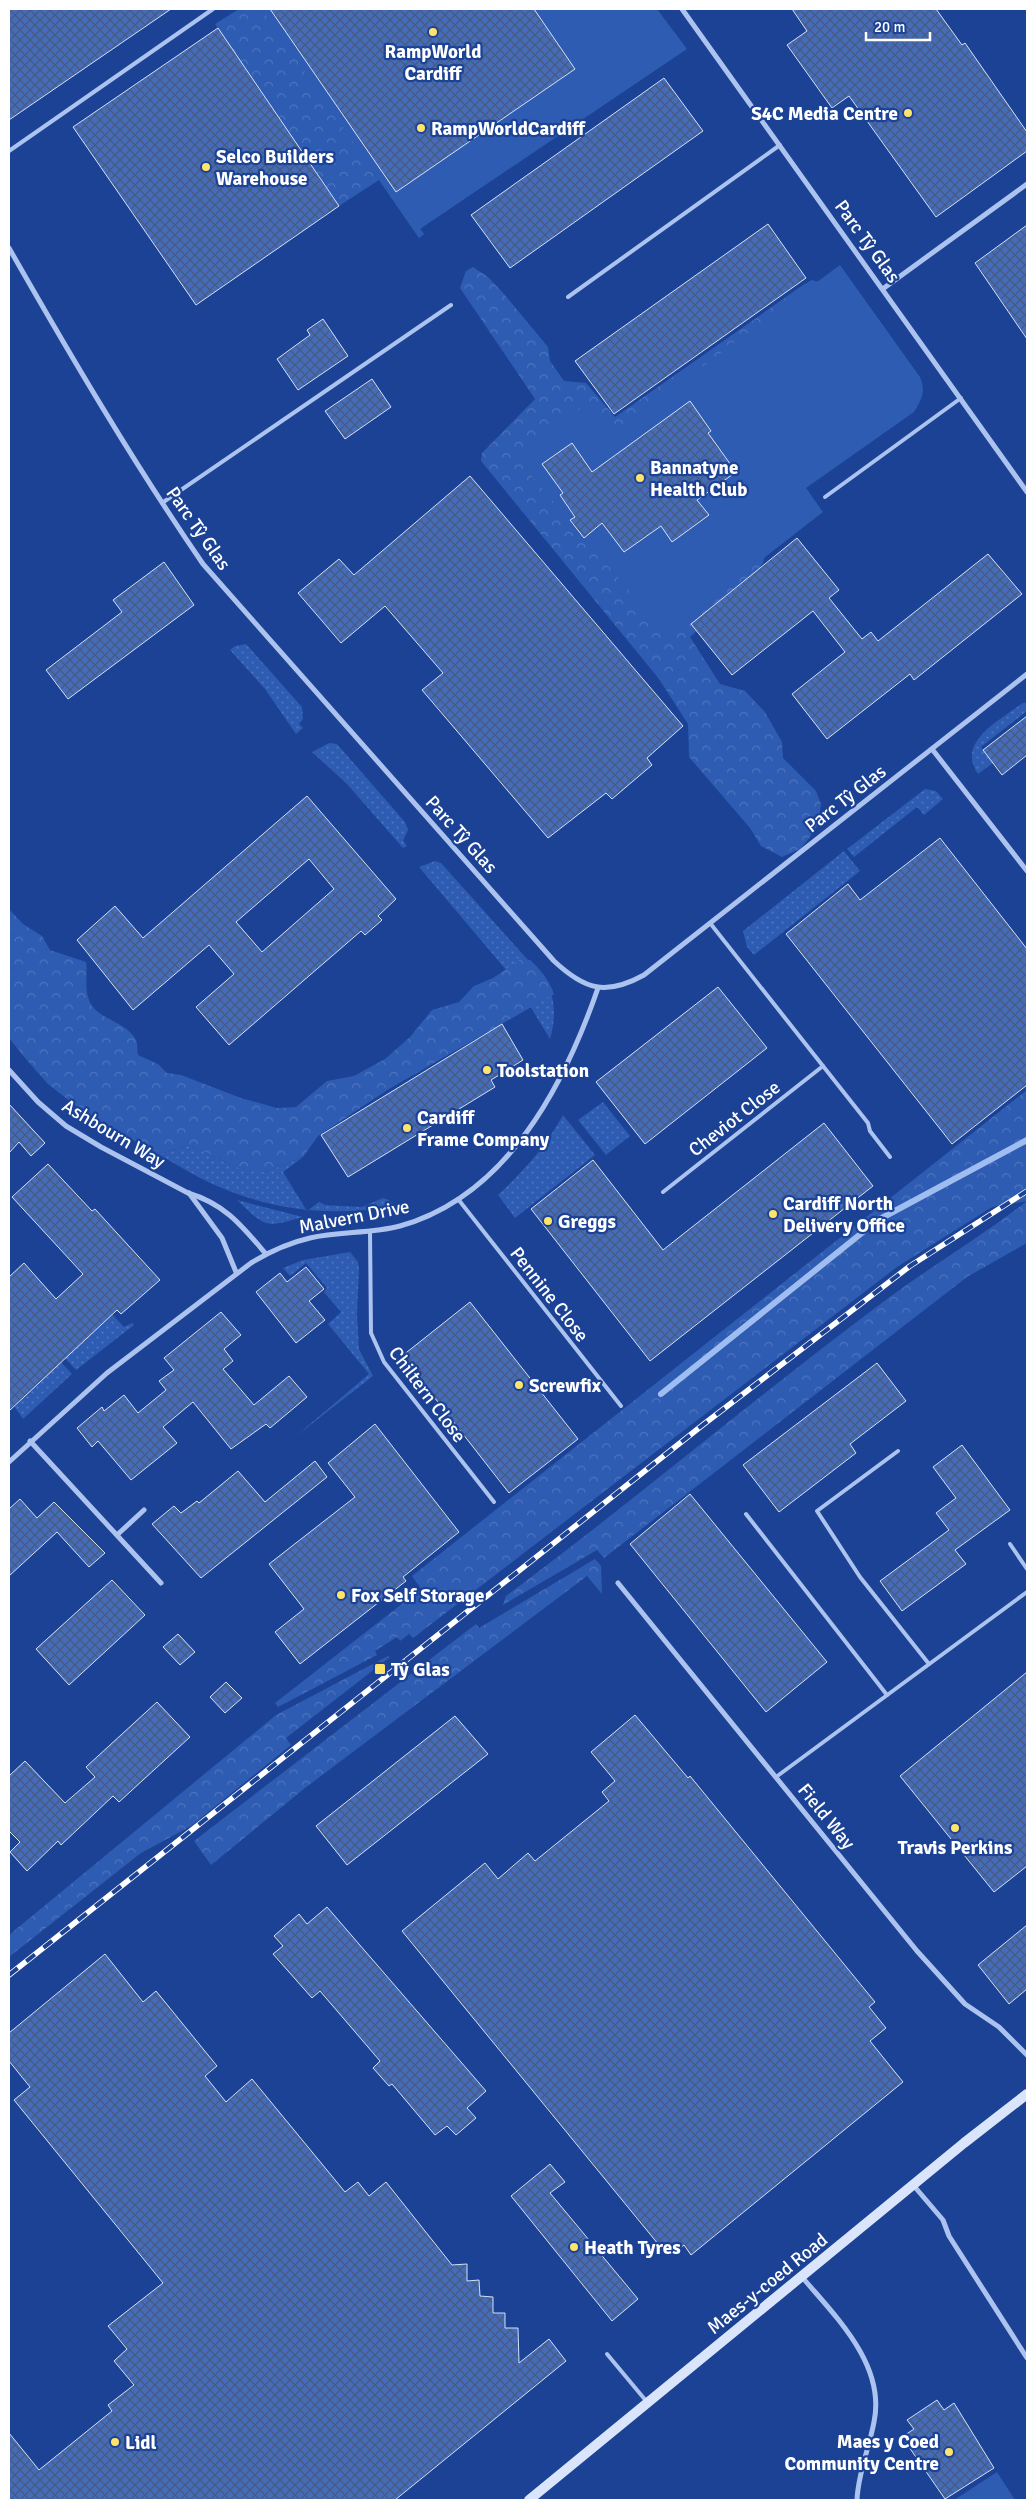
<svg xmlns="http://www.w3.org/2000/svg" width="1036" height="2509" viewBox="0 0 1036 2509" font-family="Signika,sans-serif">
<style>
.grass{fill:url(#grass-dots)}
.forest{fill:url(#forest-crowns)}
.pitch{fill:#2e5cb2}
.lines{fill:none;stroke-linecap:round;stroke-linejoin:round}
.stream{stroke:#9fbdf1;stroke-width:6}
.building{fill:url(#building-cross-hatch);stroke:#d3e1fb;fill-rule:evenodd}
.lane{stroke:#acc3ef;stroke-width:4}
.street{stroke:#acc3ef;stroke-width:5}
.secondary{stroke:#dae5fb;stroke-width:10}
.rail-casing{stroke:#fff;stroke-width:5.5}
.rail{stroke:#1b4294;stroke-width:4;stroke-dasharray:11;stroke-linecap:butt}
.poi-dot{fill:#ffe46b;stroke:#1b4294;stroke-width:2}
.labels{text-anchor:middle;stroke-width:4.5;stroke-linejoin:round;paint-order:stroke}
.poi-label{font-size:19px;font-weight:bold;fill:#fff;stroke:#1b4294;text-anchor:start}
.street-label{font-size:19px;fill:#fff;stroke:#1b4294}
</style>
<defs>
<pattern id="grass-dots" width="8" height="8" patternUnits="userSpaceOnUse" patternTransform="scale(1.25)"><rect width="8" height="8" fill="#2e5cb2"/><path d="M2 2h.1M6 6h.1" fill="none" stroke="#4d74be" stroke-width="1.8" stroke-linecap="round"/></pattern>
<pattern id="forest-crowns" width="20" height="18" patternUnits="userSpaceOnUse" patternTransform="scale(1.25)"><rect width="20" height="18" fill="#2e5cb2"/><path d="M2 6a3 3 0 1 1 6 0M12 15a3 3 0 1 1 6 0" fill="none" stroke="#4d74be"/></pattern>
<pattern id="building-cross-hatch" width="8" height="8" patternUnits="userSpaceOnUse" patternTransform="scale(1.25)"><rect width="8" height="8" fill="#446cbb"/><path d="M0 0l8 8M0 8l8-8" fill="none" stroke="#485a7e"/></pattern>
</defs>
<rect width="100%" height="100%" fill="#1b4294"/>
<g class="grass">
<polygon points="246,644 302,707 303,719 299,724 303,728 296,734 265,689 230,650 235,646"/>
<path d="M1027 702V711L981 747 993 763 978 774C956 742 999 721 1021 704Z"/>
<polygon points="329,743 337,744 405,822 408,830 403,841 407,846 403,848 347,784 312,752"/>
<polygon points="925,789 936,791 943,799 924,815 917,807 854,857 847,849"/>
<polygon points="844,851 860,871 754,955 747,947 743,931"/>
<path d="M435 861 441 863 545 979C556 999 556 1018 550 1039L527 1001 530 998 419 867Z"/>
<polygon points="603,1102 630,1136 606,1155 578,1120"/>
<path d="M563 1115 595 1155 515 1218 498 1195C524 1171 546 1146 563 1115Z"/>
<path d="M190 1145 236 1167 266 1172 303 1157 283 1172 307 1211 319 1202 325 1205 362 1207 383 1198 389 1200 394 1206C333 1217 274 1211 217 1186 194 1176 171 1161 149 1149L163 1153Z"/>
<path d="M237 1200 303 1217C265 1228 266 1228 237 1200Z"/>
<polygon points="350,1252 358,1262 359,1268 357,1314 359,1349 373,1376 296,1436 369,1374 328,1324 341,1312 324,1292 327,1288 306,1263 290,1276 283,1268 303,1260"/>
<polygon points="112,1314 124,1327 132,1323 134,1325 76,1370 64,1357"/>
<polygon points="60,1361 72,1374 23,1419 14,1406"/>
</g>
<g class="forest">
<polygon points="239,9 270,9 422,227 420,229 424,234 419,238 379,180 339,206 215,24"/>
<polygon points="473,267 488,277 504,294 548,347 550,361 564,381 586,383 615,417 803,285 812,280 825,284 763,563 752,579 690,637 720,684 745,691 765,712 782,742 783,758 816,791 821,804 818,824 810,837 800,849 782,857 761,846 750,828 689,757 688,724 659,679 481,461 482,453 535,399 460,288 466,271"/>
<path d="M9 909 23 924 42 936 50 950 86 962C88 976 84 987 89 1000 96 1020 127 1021 136 1040 138 1044 137 1051 138 1055L158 1064 167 1073 181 1075 241 1098 277 1108 296 1107 327 1081 354 1076 385 1059 410 1037 432 1010 459 1002 474 986 493 978 521 959 530 960C541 970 549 980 554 994L389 1089 318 1136 303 1157 266 1172 255 1171 236 1167 190 1145 163 1153 149 1149 85 1113 48 1084 25 1058 9 1038Z"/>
<path d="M1027 1090V1243L967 1277 604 1558 597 1550 503 1605 506 1596C635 1500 758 1395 887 1299 933 1265 982 1236 1027 1201L992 1207 897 1267 413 1638 409 1634 400 1641 397 1637 375 1651 377 1655 278 1707 275 1703 421 1589 412 1576Z"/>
<polygon points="595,1559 601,1566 602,1594 587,1576 305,1788 211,1865 194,1841 476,1624 479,1628"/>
<polygon points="388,1656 390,1657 286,1738 291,1745 191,1826 141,1853 9,1957 9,1935 276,1715"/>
</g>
<g class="pitch">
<polygon points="262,9 657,9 687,49 420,229 424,234 419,238"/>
<path d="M840 265 920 377C926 391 922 399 914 412L806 488 823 512 666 634 514 455 587 404 611 434Z"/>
<polygon points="997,2472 1015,2500 954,2500"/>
</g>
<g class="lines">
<polyline class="stream" points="661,1394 878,1220 1027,1140"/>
</g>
<g class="building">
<polygon points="9,9 171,9 9,120"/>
<polygon points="270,9 534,9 575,69 396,192"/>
<polygon points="792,9 936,9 962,45 965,43 1027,132 1027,151 936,217 849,96 832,108 787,45 807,31"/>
<polygon points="218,28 339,206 196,305 73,127"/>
<polygon points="664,78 703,131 510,268 471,215"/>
<polygon points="768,224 806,278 614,414 575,361"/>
<polygon points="1027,225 1027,339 975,263"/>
<polygon points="323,319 348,356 298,390 277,359 310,335 307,330"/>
<polygon points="372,379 391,407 345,439 325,411"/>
<polygon points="690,401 711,431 708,433 736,472 697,500 709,515 672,542 661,526 624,552 602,523 584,538 570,520 575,517 560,495 563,493 542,464 572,443 592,472"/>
<polygon points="470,476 683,726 647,758 652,765 612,799 606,793 548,838 422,690 443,673 385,606 341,643 298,593 339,559 354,575"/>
<polygon points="797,538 839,590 829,598 862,639 871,632 878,641 988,554 1022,594 914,680 910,674 827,739 792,694 845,652 813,611 732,675 691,624"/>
<polygon points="164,562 194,605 68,699 46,670 122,612 113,600"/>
<polygon points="1027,716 1027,755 1002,775 983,750"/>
<path d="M307 796 396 899 378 916 382 920 365 935 361 931 229 1045 196 1007 234 974 209 945 133 1010 77 940 115 906 143 938ZM309 859 334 889 262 952 236 922Z"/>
<polygon points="940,838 1027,949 1027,1085 952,1144 786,934 848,884 860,900"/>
<polygon points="718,987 767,1048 645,1144 596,1082"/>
<polygon points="502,1024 523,1060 491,1080 495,1087 348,1177 321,1135"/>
<polygon points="9,1104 45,1143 31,1156 19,1142 9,1153"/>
<polygon points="824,1123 873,1186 650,1361 531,1209 593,1160 663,1250"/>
<polygon points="48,1164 92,1211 95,1209 160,1280 121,1314 117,1310 9,1411 9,1277 24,1263 56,1299 83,1274 12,1197"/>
<polygon points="306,1267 324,1289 309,1301 325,1320 296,1343 256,1292 280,1273 287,1282"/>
<polygon points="470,1302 578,1439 509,1493 402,1356"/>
<polygon points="221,1312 241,1335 224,1349 233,1361 223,1369 254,1405 289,1376 307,1397 270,1428 266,1424 231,1449 193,1402 163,1427 177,1443 131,1480 98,1441 92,1447 77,1428 102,1407 104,1411 124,1395 138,1413 166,1390 159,1381 174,1370 164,1358"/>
<polygon points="877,1363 906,1401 850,1444 856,1453 779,1512 743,1465"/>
<polygon points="375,1424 459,1532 403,1577 406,1581 300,1664 275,1632 304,1609 269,1564 355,1497 328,1463"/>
<polygon points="962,1445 1010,1510 955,1550 966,1564 902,1611 880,1581 949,1530 936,1513 956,1498 933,1467"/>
<polygon points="315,1461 327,1477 201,1578 152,1524 174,1506 181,1513 197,1501 199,1503 238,1471 265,1502"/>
<polygon points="690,1494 827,1662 766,1712 630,1544"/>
<polygon points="20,1499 37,1518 54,1502 105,1553 89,1567 57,1532 9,1576 9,1509"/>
<polygon points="112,1580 145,1615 69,1685 36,1649"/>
<polygon points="178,1634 195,1652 180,1665 163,1647"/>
<polygon points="1027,1672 1027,1866 994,1892 900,1776"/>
<polygon points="226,1682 242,1698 225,1713 210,1697"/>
<polygon points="157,1702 190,1737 119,1802 113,1796 61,1845 58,1841 27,1871 10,1852 20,1842 9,1831 9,1776 25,1761 65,1803 95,1777 86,1767"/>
<polygon points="635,1715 688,1778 690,1776 875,2002 869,2007 886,2028 870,2041 903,2082 691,2255 684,2245 671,2255 666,2248 663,2250 402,1931 485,1863 498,1879 528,1853 535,1861 609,1801 602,1792 615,1781 591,1752"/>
<polygon points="455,1716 488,1754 347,1865 316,1826"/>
<polygon points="327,1907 486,2091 467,2108 476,2118 456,2135 447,2126 435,2135 392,2084 389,2086 373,2068 380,2061 320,1991 312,1998 273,1954 283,1946 274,1936 299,1914 307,1924"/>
<polygon points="1027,1925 1027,1989 1009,2004 978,1965"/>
<polygon points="105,1954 143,2002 156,1991 217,2066 205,2076 226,2102 252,2079 345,2192 358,2182 369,2196 386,2182 452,2265 467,2264 467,2281 479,2280 480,2296 493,2297 493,2313 505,2313 505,2328 518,2328 519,2363 549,2339 566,2361 395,2500 9,2500 9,2433 39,2470 112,2411 108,2405 134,2385 114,2361 127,2349 108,2326 163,2283 14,2100 30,2087 9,2061 9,2033"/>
<polygon points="550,2164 565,2182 550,2193 638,2299 612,2321 511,2196"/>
<polygon points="937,2400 944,2410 954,2403 994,2468 945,2499 902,2437 914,2429 907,2420"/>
</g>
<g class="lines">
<g class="lane">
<polyline points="9,151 213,9"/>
<polyline points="568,297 780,145"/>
<polyline points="825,497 961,398"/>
<polyline points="162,503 451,305"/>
<polyline points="710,923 868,1123 870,1131 890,1157"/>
<polyline points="663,1192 823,1066"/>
<polyline points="458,1199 621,1406"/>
<polyline points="370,1232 371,1333 384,1362 494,1502"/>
<polyline points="898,1451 817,1511 860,1577 929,1664"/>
<polyline points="746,1514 887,1695"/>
<polyline points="1010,1544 1027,1569"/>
<polyline points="776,1777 1027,1592"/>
<polyline points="607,2354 647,2402"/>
</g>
<g class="street">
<polyline points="682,9 1027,492"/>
<path d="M9 248C70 355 133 462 203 564L554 961C585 990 606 996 644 975L1027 674"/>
<polyline points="884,288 1027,184"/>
<polyline points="932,749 1027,871"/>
<path d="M9 1070 38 1102 66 1126 101 1147 188 1193C225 1204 242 1226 266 1254"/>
<polyline points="189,1193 222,1238 236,1272"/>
<polyline points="30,1441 161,1583"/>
<path d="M9 1462 107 1373 251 1263C269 1252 288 1243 310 1238 339 1231 370 1234 400 1226 507 1196 564 1086 598 988"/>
<polyline points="117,1535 144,1510"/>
<polyline points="618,1583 917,1951 965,2004 999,2027 1027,2055"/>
<polyline points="914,2186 943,2220 949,2236 1027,2358"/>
<path d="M802 2277C836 2317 886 2365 874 2422 869 2449 858 2473 857 2500"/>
</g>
<polyline class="secondary" points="529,2500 964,2143 1027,2094"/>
<g class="rail-casing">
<polyline id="rail" points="9,1975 704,1424 910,1266 1027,1191"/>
</g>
<use href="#rail" class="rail"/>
</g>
<g class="poi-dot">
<circle cx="433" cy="32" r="5"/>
<circle cx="908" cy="113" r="5"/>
<circle cx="421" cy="128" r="5"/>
<circle cx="206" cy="167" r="5"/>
<circle cx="640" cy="478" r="5"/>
<circle cx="487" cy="1070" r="5"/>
<circle cx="407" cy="1128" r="5"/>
<circle cx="773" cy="1214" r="5"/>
<circle cx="548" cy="1221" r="5"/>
<circle cx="519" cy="1385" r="5"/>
<circle cx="341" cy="1595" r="5"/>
<rect x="374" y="1663" width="12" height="12" rx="2.5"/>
<circle cx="955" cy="1828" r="5"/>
<circle cx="574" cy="2247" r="5"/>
<circle cx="115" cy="2442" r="5"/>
<circle cx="949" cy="2452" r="5"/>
</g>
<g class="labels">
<g class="poi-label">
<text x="433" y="58" text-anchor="middle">RampWorld<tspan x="433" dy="22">Cardiff</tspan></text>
<text x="898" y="120" text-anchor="end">S4C Media Centre</text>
<text x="431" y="135">RampWorldCardiff</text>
<text x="216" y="163">Selco Builders<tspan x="216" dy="22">Warehouse</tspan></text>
<text x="650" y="474">Bannatyne<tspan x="650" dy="22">Health Club</tspan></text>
<text x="497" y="1077">Toolstation</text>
<text x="417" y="1124">Cardiff<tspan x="417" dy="22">Frame Company</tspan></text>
<text x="783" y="1210">Cardiff North<tspan x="783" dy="22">Delivery Office</tspan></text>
<text x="558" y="1228">Greggs</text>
<text x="529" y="1392">Screwfix</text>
<text x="351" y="1602">Fox Self Storage</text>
<text x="391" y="1676">Tŷ Glas</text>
<text x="955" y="1854" text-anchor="middle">Travis Perkins</text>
<text x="584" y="2254">Heath Tyres</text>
<text x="939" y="2448" text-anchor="end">Maes y Coed<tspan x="939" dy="22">Community Centre</tspan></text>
<text x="125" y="2449">Lidl</text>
</g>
<g class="street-label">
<text transform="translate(868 241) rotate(54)" y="7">Parc Tŷ Glas</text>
<text transform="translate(199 528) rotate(55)" y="7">Parc Tŷ Glas</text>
<text transform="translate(845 798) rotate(-38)" y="7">Parc Tŷ Glas</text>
<text transform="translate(462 834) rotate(48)" y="7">Parc Tŷ Glas</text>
<text transform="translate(734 1118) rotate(-38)" y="7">Cheviot Close</text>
<text transform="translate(114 1133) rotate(31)" y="7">Ashbourn Way</text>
<text transform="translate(354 1216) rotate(-11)" y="7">Malvern Drive</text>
<text transform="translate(550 1294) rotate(52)" y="7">Pennine Close</text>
<text transform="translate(428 1394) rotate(53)" y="7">Chiltern Close</text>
<text transform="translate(827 1816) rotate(51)" y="7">Field Way</text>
<text transform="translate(767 2283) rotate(-39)" y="7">Maes-y-coed Road</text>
</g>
</g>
<rect width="1036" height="2509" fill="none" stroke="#ffffff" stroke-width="20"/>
<path d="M866 32v8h64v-8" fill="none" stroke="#ffffff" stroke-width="2.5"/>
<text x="874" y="32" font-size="15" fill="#ffffff" stroke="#1b4294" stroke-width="4" paint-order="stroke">20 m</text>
</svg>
